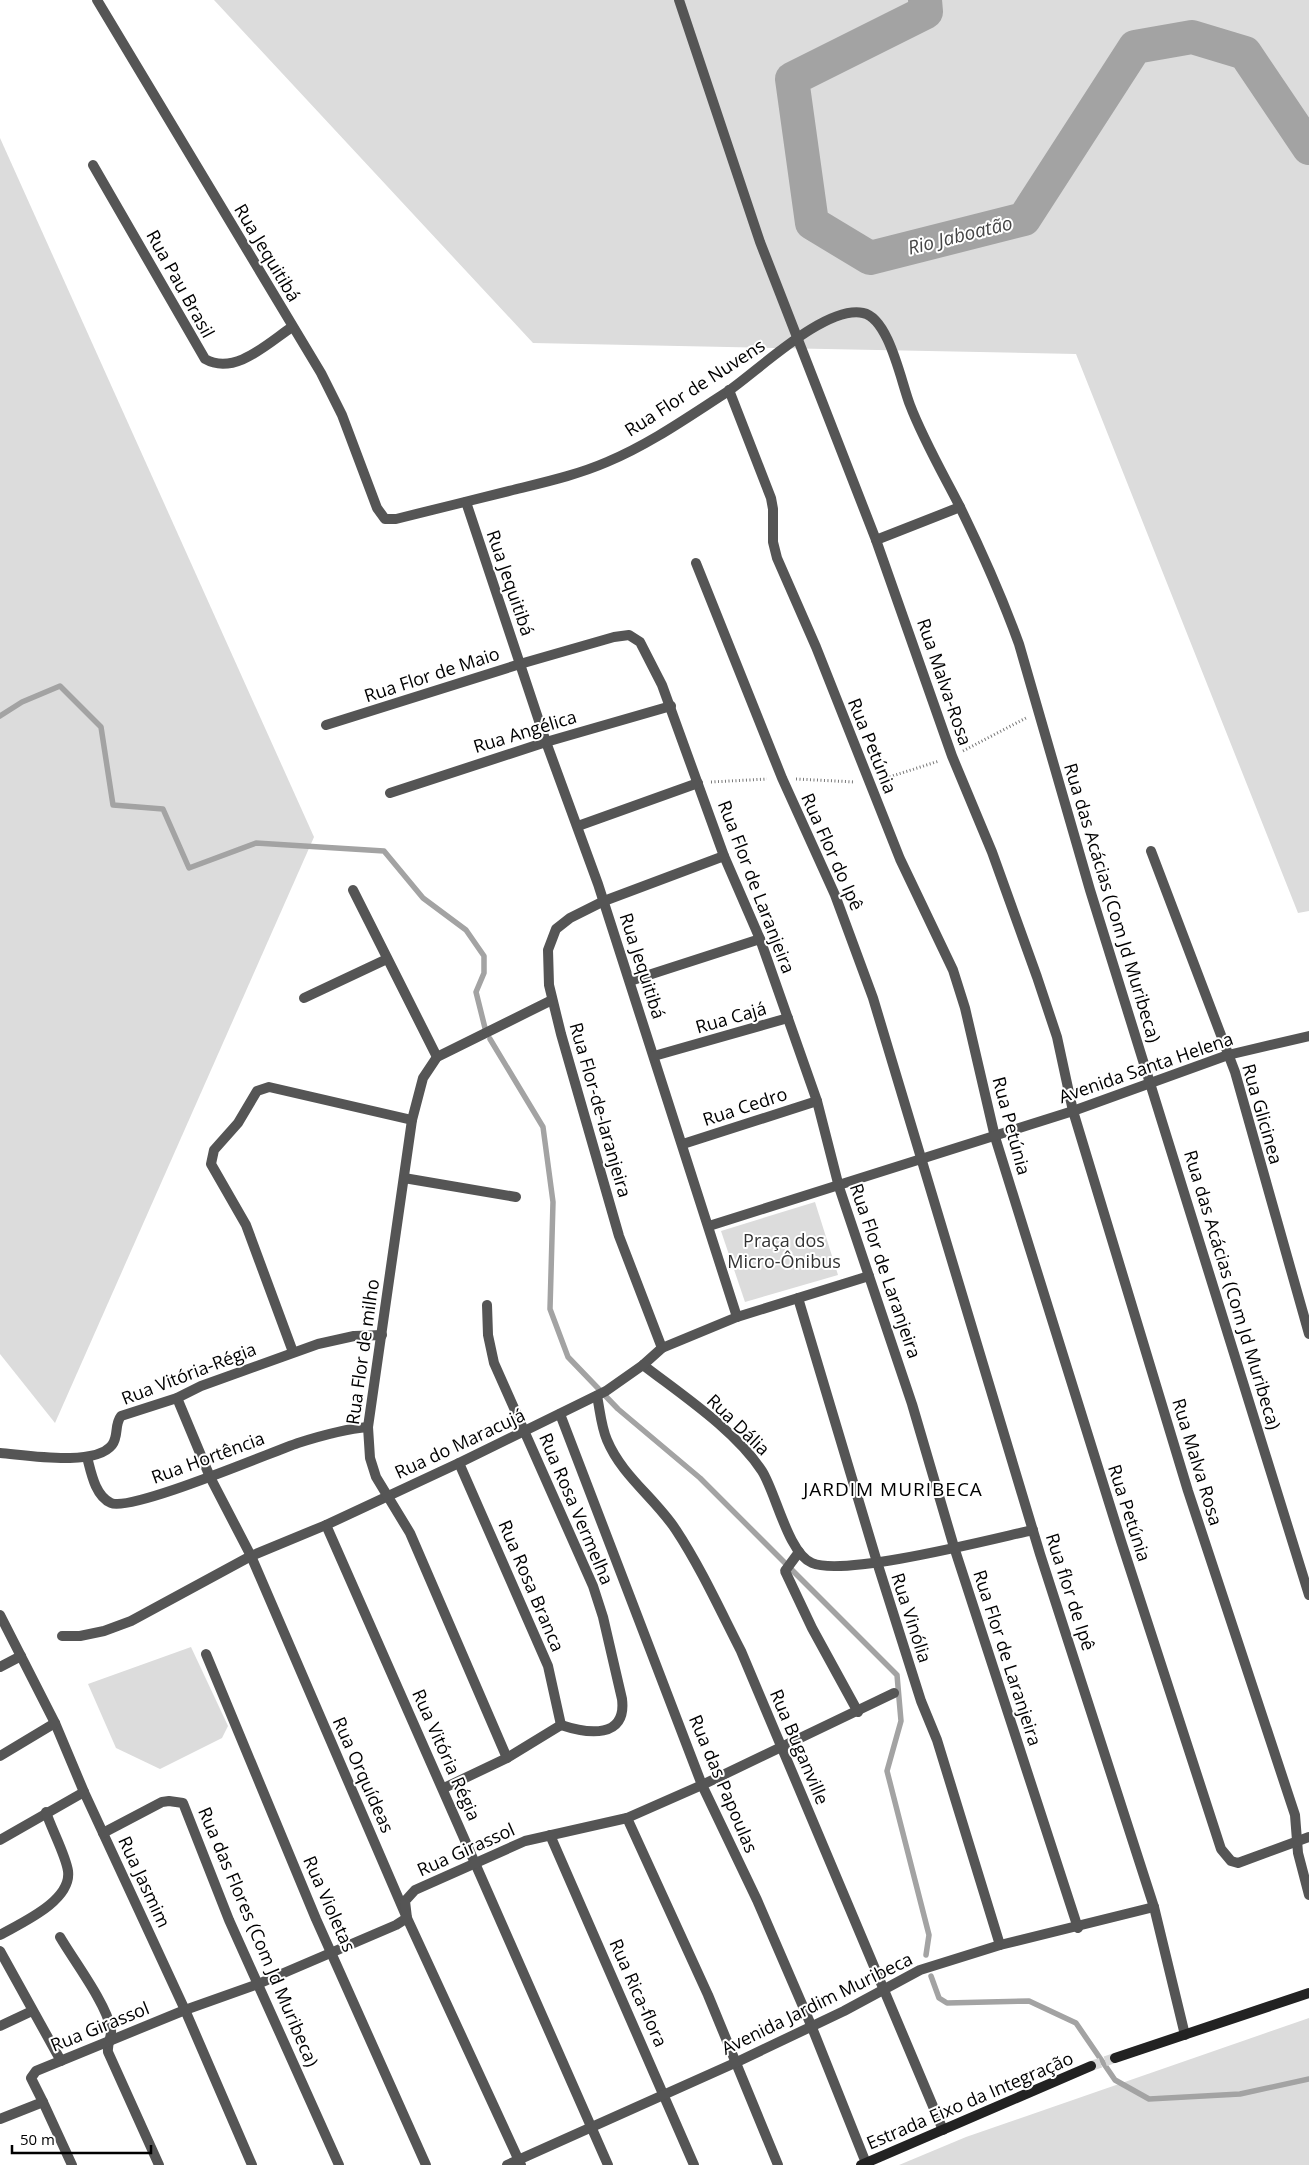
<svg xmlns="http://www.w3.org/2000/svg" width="1309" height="2165" viewBox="0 0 1309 2165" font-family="'Open Sans',sans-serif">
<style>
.green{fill:#dcdcdc}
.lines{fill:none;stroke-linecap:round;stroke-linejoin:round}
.stream{stroke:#a3a3a3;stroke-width:5.5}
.river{stroke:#a3a3a3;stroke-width:34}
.secondary-tunnel{stroke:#d9d9d9;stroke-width:10;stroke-dasharray:10 5;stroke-linecap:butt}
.path{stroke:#777;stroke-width:3;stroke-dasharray:1 2.5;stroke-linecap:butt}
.minor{stroke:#555;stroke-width:10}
.secondary{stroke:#222;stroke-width:10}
.labels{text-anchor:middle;stroke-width:4;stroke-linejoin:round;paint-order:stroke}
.street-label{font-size:18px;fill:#000;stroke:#fff}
.park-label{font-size:18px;fill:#333;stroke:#fff}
.water-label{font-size:19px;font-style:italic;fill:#444;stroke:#fff}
.neighbourhood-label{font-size:19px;letter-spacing:1px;fill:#000;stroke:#fff}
</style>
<rect width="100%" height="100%" fill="#fff"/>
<g class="green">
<polygon points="214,0 1309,0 1309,911 1298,913 1076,354 533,343"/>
<polygon points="0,138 314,837 55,1423 0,1354"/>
<polygon points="815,1202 838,1275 745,1302 721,1231"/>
<polygon points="191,1647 228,1726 222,1738 160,1769 116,1748 88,1684"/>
<polygon points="1309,2018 1309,2165 899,2165 966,2137"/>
</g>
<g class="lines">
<g class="stream">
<polyline points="0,716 22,702 60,686 101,727 113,805 163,809 189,868 256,843 384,851 423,898 466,930 484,956 484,973 476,992 485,1028"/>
<polyline points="490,1039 543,1127 553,1202 550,1309 568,1357 618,1409 700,1478 897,1675 901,1721 887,1771 929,1935 926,1955"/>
<polyline points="931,1976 939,1998 947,2003 1029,2001 1076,2023 1115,2080 1149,2099 1240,2094 1309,2079"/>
</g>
<polyline class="river" points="925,0 926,12 792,79 812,223 870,258 1024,219 1135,47 1192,37 1245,53 1309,148"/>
<polyline class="secondary-tunnel" points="1091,2066 1115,2058"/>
<g class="path">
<polyline points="963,751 1026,718"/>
<polyline points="796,779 855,782"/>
<polyline points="883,779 939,761"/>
<polyline points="711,782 767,779"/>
</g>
<g class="minor">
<path d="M97 0 321 373 342 415 377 508 385 519H396C435 509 474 500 513 490 545 482 577 475 607 462 650 444 688 417 727 392 758 371 825 305 863 313 889 318 901 382 910 405 923 439 942 472 959 505 981 550 1002 597 1019 644L1090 890 1309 1595"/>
<polyline points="679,0 760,242 876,540 952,756 992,852 1037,977 1057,1037 1073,1111 1188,1491 1295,1815 1298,1853 1309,1895"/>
<path d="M93 165 205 359C235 376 268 343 292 327"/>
<polyline points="729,390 771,498 773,509 773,542 777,558 816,647 900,859 953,970 965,1008 995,1137 1121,1541 1221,1849 1231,1861 1238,1863 1309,1837"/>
<polyline points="466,502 546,742 598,884 737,1317"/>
<polyline points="876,540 960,507"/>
<polyline points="696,563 782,778 835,895 873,998 1040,1554 1154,1907 1185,2035"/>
<polyline points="326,725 520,664 614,637 629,635 640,642 662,685 724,856 760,939 817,1101 839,1187 912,1404 954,1547 1078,1928"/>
<polyline points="390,793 546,742 671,706"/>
<polyline points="578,826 698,783"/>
<polyline points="1151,851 1235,1072 1309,1334"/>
<polyline points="353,890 437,1057"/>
<polyline points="630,981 760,939"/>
<polyline points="304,998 387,959"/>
<polyline points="654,1056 788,1018"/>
<polyline points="683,1144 817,1101"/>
<polyline points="404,1178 516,1197"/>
<polyline points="709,1226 1073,1111 1228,1055 1309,1036"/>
<polyline points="798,1298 877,1562 921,1701 937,1740 1000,1945"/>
<path d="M487 1305 488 1335 494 1363 593 1586 603 1617 622 1699C627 1739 588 1734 561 1725"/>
<polyline points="662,1348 619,1236 561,1034 549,985 548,950 556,929 570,918 604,901 724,856"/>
<polyline points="293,1352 246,1225 211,1164 214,1150 238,1123 257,1091 269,1087 412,1120"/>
<path d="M643 1365C682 1395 735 1430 762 1471 776 1493 788 1553 812 1563 845 1577 992 1539 1033 1530"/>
<path d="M597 1396C600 1410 601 1426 607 1440 622 1476 655 1498 676 1530 701 1568 720 1610 741 1651L943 2130"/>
<polyline points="177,1398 210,1477 251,1556 407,1918 521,2165"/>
<polyline points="560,1414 702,1785 757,1900 811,2025 866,2163"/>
<path d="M0 1453C26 1455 95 1467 112 1445 119 1436 114 1425 121 1416L177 1398 201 1386 318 1344 354 1336 382 1335"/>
<path d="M87 1457C91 1472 95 1496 111 1503 131 1512 269 1453 298 1443 320 1436 344 1429 368 1427"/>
<polyline points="459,1463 548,1666 561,1725"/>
<polyline points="326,1525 608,2165"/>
<polyline points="799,1552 785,1571 812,1628 858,1712"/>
<polyline points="0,1615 55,1723 84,1792 185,2010 252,2165"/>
<polyline points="62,1636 80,1636 104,1631 131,1621 251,1556 326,1525 459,1463 606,1391 643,1365 662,1348 737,1317 869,1276"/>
<polyline points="206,1654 316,1919 426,2165"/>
<polyline points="0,1667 21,1656"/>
<polyline points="0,1756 55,1723"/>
<polyline points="507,1758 410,1533 376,1477 370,1458 368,1427 412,1120 423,1078 437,1057 552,1000"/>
<polyline points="444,1788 507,1758 561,1725"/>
<polyline points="627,1818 708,1995 778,2165"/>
<polyline points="103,1833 162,1802 169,1801 183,1803 229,1920 339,2165"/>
<polyline points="550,1835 694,2165"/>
<polyline points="0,1840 84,1792"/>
<path d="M0 1935C21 1923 72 1901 68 1871 66 1856 51 1828 46 1812"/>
<path d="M60 1937C74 1961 106 2003 111 2029 112 2037 107 2043 108 2052L159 2165"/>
<polyline points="0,1951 61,2061"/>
<polyline points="0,2026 32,2011"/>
<polyline points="43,2102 72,2165"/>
<polyline points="0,2119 43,2102 31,2078 36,2071 185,2010 258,1984 396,1925 407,1918 405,1901 415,1890 525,1841 627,1818 702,1785 894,1693"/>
<polyline points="507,2165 737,2062 844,2011 920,1970 1000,1945 1154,1907"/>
</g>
<g class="secondary">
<polyline points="1115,2058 1309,1993"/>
<polyline points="861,2165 1091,2066"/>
</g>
</g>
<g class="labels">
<g class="street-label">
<text transform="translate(267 253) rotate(59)" y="6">Rua Jequitibá</text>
<text transform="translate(180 284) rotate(61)" y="6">Rua Pau Brasil</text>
<text transform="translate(695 388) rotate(-33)" y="6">Rua Flor de Nuvens</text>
<text transform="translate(510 583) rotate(71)" y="6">Rua Jequitibá</text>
<text transform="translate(432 675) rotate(-18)" y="6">Rua Flor de Maio</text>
<text transform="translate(944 682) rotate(71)" y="6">Rua Malva-Rosa</text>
<text transform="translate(525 732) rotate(-17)" y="6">Rua Angélica</text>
<text transform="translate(872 746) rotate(68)" y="6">Rua Petúnia</text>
<text transform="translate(832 852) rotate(66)" y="6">Rua Flor do Ipê</text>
<text transform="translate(756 887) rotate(69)" y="6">Rua Flor de Laranjeira</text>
<text transform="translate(1112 903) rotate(73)" y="6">Rua das Acácias (Com Jd Muribeca)</text>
<text transform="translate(642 966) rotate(72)" y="6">Rua Jequitibá</text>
<text transform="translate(731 1018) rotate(-16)" y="6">Rua Cajá</text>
<text transform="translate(1146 1068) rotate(-19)" y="6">Avenida Santa Helena</text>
<text transform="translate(745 1107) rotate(-18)" y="6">Rua Cedro</text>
<text transform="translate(600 1110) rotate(74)" y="6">Rua Flor-de-laranjeira</text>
<text transform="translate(1262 1114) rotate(74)" y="6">Rua Glicinea</text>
<text transform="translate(1011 1126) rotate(75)" y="6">Rua Petúnia</text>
<text transform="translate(885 1271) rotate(71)" y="6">Rua Flor de Laranjeira</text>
<text transform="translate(1232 1290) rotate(73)" y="6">Rua das Acácias (Com Jd Muribeca)</text>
<text transform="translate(363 1352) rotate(-82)" y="6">Rua Flor de milho</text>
<text transform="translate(189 1374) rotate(-21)" y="6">Rua Vitória-Régia</text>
<text transform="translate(738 1425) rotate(44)" y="6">Rua Dália</text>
<text transform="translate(460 1444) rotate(-25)" y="6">Rua do Maracujá</text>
<text transform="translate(208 1458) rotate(-20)" y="6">Rua Hortência</text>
<text transform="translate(1197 1462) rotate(73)" y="6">Rua Malva Rosa</text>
<text transform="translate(576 1509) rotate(67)" y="6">Rua Rosa Vermelha</text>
<text transform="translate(1129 1513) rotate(72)" y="6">Rua Petúnia</text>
<text transform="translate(531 1586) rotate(67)" y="6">Rua Rosa Branca</text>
<text transform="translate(1070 1592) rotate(72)" y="6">Rua flor de Ipê</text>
<text transform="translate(911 1618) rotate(72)" y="6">Rua Vinólia</text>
<text transform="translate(1007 1658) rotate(72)" y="6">Rua Flor de Laranjeira</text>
<text transform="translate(799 1747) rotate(67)" y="6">Rua Buganville</text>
<text transform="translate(446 1755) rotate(66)" y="6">Rua Vitória Régia</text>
<text transform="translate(363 1775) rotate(66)" y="6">Rua Orquídeas</text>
<text transform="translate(723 1784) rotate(67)" y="6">Rua das Papoulas</text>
<text transform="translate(466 1850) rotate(-24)" y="6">Rua Girassol</text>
<text transform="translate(144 1882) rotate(65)" y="6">Rua Jasmim</text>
<text transform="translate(329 1904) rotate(66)" y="6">Rua Violetas</text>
<text transform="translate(258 1937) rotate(67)" y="6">Rua das Flores (Com Jd Muribeca)</text>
<text transform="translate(638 1993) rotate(66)" y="6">Rua Rica-flora</text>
<text transform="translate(817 2004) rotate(-26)" y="6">Avenida Jardim Muribeca</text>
<text transform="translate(100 2027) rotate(-22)" y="6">Rua Girassol</text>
<text transform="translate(970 2101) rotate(-23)" y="6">Estrada Eixo da Integração</text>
</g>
<g class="park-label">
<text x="784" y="1247">Praça dos<tspan x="784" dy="21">Micro-Ônibus</tspan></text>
</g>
<g class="water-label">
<text transform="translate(960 235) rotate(-14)" y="7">Rio Jaboatão</text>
</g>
<g class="neighbourhood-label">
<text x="893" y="1496">JARDIM MURIBECA</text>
</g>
</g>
<path d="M12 2145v8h139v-8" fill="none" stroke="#000000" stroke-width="2.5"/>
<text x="20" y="2145" font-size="15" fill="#000000" stroke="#ffffff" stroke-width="4" paint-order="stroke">50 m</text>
</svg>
